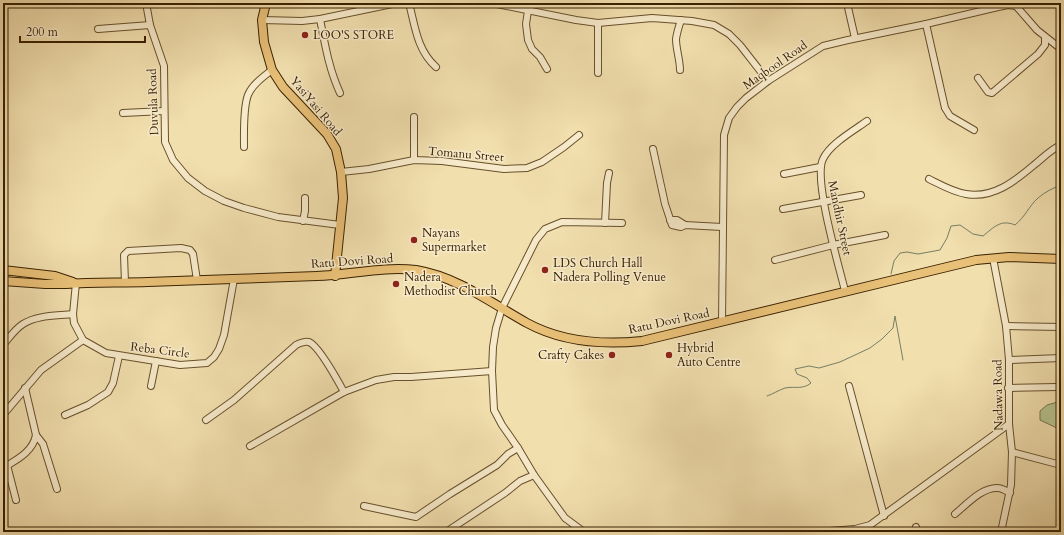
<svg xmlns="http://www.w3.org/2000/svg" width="1064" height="535" viewBox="0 0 1064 535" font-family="Cardo,serif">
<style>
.green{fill:#b6c38e;stroke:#787248}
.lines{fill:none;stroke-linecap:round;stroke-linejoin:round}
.stream{stroke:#747f66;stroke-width:1}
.minor-casing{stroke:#67502c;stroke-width:8}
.major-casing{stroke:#392101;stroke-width:10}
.minor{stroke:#f7eaca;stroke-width:6}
.major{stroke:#e9c077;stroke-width:8}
.poi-dot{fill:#8f2418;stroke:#f7eaca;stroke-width:1.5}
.labels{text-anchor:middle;stroke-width:3;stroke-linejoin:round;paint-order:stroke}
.poi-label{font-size:12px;fill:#392101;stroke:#f7eaca;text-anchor:start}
.street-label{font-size:12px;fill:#392101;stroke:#f7eaca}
</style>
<rect width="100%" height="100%" fill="#f2dfae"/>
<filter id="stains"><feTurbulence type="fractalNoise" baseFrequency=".005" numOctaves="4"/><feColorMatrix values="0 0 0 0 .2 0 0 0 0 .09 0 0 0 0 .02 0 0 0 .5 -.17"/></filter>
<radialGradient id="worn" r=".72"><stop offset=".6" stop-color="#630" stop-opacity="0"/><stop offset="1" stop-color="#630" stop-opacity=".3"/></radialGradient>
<polygon class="green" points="1061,401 1061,430 1040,420 1040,411 1047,405"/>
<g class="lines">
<g class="stream">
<path d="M891 274 894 261 900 253 907 252 918 254 940 250 947 238 951 226 960 225 973 234 983 236C994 227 1001 219 1015 225 1025 217 1029 206 1038 198 1045 192 1053 188 1061 185"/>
<path d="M767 396C773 394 779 390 785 388 796 386 802 390 811 383L807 378 797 374 795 369 809 366 819 368 840 362 870 348 882 339 893 328 895 316 903 360"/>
</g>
<g class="minor-casing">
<g id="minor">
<polyline points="146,3 150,25 164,66 165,142 173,160 188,178 205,191 224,201 244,208 278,217 340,225"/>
<path d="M409 3C415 26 417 50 436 67"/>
<polyline points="492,3 576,20 598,23 652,18 692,21 714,25 729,34 740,45 768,81"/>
<polyline points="847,3 855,38"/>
<polyline points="1016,3 1016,6 1037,30 1061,49"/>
<polyline points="528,11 526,24 528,40 532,49 540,57 547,69"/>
<path d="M320 19C325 45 329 69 340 93"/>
<polyline points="262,20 302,21 320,19 397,3"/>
<polyline points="926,24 945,108 950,116 974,130"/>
<polyline points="98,29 150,25"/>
<path d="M680 70C680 60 676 49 676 39 677 32 679 26 681 20"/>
<polyline points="598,73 598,23"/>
<polyline points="978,78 988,92 992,93 1038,54 1045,45 1045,38"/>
<polyline points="123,113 164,111"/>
<polyline points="414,117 414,160"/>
<path d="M244 147C244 133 243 108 248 95 252 85 263 77 272 70"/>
<polyline points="653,149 665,204 672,225 681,227 685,225 722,227"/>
<polyline points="341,172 369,169 414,160 442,161 504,169 527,168 542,162 564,147 579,135"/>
<polyline points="784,174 820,167"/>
<path d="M929 179C941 185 953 192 966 194 993 199 1015 181 1034 165 1043 158 1051 149 1061 145"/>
<polyline points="783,209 861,195"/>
<polyline points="670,220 677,220 685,225"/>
<polyline points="303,221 305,211 305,198"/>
<polyline points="605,223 607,183 609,173"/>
<polyline points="993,258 1006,326 1009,360 1009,424 1012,452 1011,485 1001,532"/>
<polyline points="775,260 833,245 885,235"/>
<polyline points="76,283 73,314 74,323 83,340 106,353 180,365 207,363 214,357 219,349 224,335 234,279"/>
<polyline points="125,283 124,255 128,251 181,248 190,250 193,254 197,280"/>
<path d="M845 291C839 266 813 179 823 159 830 144 853 131 867 121"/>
<polyline points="722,322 724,135 729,118 737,107 746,98 768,81 823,46 848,40 926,24 998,7 1008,5 1016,6"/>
<polyline points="1006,326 1061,327"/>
<path d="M3 345C9 338 15 329 23 324 37 315 57 316 73 314"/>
<polyline points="1009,360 1061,358"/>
<polyline points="151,386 156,361"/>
<polyline points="849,386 884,516"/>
<polyline points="1008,388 1057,387"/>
<polyline points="3,415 41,370 83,340"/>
<polyline points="65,415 88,405 108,392 113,383 119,356"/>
<path d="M206 420 234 400 296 345C300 343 304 341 309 342 319 346 338 381 344 392"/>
<polyline points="36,435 43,444 57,489"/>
<polyline points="250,446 344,392 376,380 394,377 411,377 492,371"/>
<polyline points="1012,452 1061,465"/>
<polyline points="7,465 16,500"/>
<path d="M3 468C16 460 33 452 36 435L25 388"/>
<polyline points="364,506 416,517 450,494 497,465 508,454 518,448"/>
<path d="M955 514C967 504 982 487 998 488 1002 488 1006 491 1010 493"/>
<polyline points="916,527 918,532"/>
<polyline points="446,532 505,493 520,481 534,475"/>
<polyline points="584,532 565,518 534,475 518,448 502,425 494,410 492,371 493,347 496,328 502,308 536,240 545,229 562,222 622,223"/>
<polyline points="817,532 855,529 870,525 1009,424"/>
</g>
</g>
<g class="major-casing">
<g id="major">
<polyline points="266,3 262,20 264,42 272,70 283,87 327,134 336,149 341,172 343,198 335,276"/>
<polyline points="3,270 55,276 73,282"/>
<path d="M3 281 45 284H66C93 282 121 283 148 282 204 280 261 278 317 276 350 275 383 266 416 270 458 277 491 303 527 323 562 342 603 345 642 341L976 260 1009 257 1061 259"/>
</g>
</g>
<use href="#minor" class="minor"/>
<use href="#major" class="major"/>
</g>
<g class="poi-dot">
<circle cx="305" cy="35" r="4"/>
<circle cx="414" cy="240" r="4"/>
<circle cx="545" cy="270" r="4"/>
<circle cx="396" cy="284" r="4"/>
<circle cx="612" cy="355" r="4"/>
<circle cx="669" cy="355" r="4"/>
</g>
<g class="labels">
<g class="poi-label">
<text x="313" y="39">LOO'S STORE</text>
<text x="422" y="237">Nayans<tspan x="422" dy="14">Supermarket</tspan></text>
<text x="553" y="267">LDS Church Hall<tspan x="553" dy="14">Nadera Polling Venue</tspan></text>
<text x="404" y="281">Nadera<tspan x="404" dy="14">Methodist Church</tspan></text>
<text x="677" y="352">Hybrid<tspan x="677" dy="14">Auto Centre</tspan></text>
<text x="604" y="359" text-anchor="end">Crafty Cakes</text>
</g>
<g class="street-label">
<text transform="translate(775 65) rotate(-35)" y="4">Maqbool Road</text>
<text transform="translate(153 102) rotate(-92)" y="4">Duvula Road</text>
<text transform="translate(316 106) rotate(50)" y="4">YasiYasi Road</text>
<text transform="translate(466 154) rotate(5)" y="4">Tomanu Street</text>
<text transform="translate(840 218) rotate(78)" y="4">Mandhir Street</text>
<text transform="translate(352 261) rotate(-4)" y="4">Ratu Dovi Road</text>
<text transform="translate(669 321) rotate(-12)" y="4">Ratu Dovi Road</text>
<text transform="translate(160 350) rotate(7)" y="4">Reba Circle</text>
<text transform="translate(998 395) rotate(-91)" y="4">Nadawa Road</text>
</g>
</g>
<rect width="1064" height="535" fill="none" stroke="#f2dfae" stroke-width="16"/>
<rect x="4" y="4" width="1056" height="527" fill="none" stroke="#392101" stroke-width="2"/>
<rect x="8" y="8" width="1048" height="519" fill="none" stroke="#392101"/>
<path d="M20 36v6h125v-6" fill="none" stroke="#392101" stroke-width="2"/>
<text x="26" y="36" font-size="12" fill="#392101" stroke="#f7eaca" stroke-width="3" paint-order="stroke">200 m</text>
<rect width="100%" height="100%" filter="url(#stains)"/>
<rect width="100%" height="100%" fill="url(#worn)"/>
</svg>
